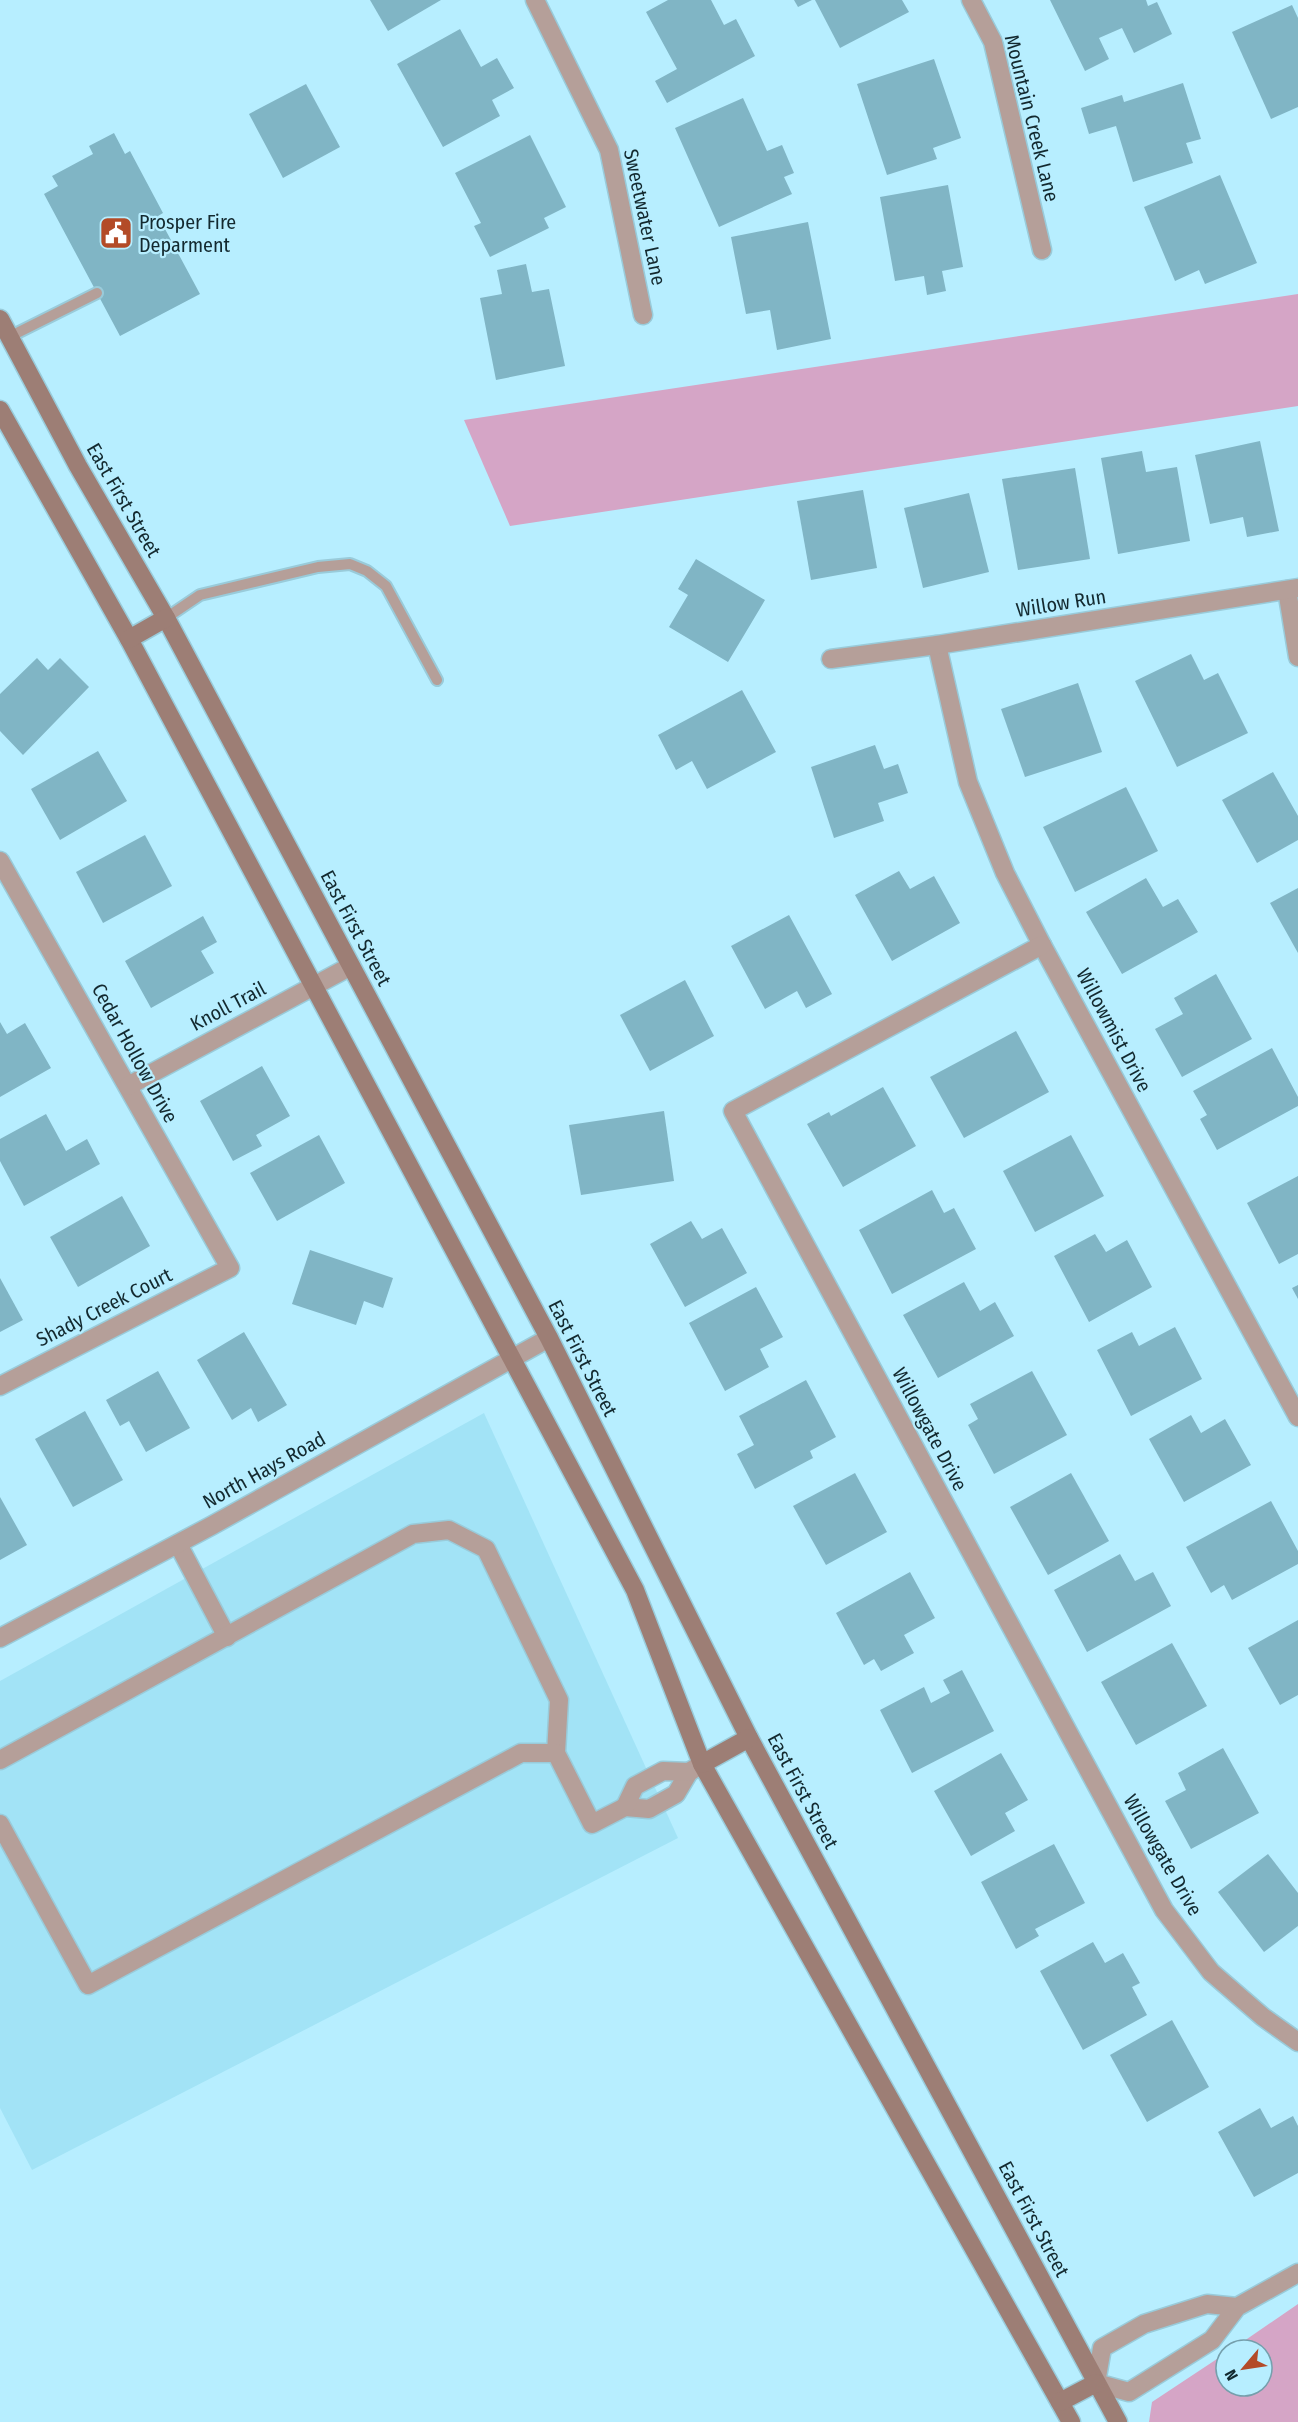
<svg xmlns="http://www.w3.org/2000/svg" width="1298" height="2422" viewBox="0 0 1298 2422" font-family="'Fira Sans Condensed',sans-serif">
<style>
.built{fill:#a2e3f6}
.green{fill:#d5a5c6}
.building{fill:#80b5c5}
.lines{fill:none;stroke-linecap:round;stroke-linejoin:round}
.service-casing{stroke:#99cbda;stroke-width:14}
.minor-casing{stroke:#99cbda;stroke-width:21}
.secondary-casing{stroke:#99cbda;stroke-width:21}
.service{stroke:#b59f99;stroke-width:10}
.minor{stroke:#b59f99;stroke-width:18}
.secondary{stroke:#9d7e75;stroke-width:18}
.labels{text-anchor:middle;stroke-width:4.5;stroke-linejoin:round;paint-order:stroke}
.street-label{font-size:20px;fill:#13292f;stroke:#b7eeff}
.poi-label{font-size:20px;fill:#13292f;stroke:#b7eeff;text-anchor:start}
</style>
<rect width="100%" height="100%" fill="#b7eeff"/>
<polygon class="built" points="484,1413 678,1838 32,2170 0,2108 0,1681"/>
<g class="green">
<polygon points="1298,294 1298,406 510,526 464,420"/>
<polygon points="1298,2304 1298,2422 1149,2422 1152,2402 1226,2353 1226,2386 1262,2386 1262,2350 1231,2350"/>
</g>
<g class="building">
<polygon points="370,0 441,0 388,31"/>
<polygon points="668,0 711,0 724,25 736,19 755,56 667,103 655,81 677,69 646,12"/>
<polygon points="794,0 812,0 798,7"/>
<polygon points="815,0 902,0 909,12 840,48"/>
<polygon points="1050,0 1146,0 1148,6 1157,2 1172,34 1134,53 1122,28 1099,38 1109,59 1085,71"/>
<polygon points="1292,5 1298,18 1298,107 1271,119 1232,32"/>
<polygon points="460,29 481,67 497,58 514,88 492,100 500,116 443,147 397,64"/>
<polygon points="934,59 961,138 933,148 937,159 887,175 857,84"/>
<polygon points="1183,83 1201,139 1186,143 1193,163 1133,182 1116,126 1089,134 1081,108 1122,95 1124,102"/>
<polygon points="306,84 340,147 283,178 249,114"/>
<polygon points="743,98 767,151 782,145 794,173 784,177 792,194 719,227 675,128"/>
<polygon points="114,133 125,154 130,151 163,213 158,216 200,294 120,336 44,194 58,186 52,176 93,154 89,146"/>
<polygon points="530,135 566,207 544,218 549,228 490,257 474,226 481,223 455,173"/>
<polygon points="1220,175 1257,263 1205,284 1199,270 1175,281 1144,207"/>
<polygon points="948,185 963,267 942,271 946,291 927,295 924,276 895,281 880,197"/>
<polygon points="808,222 831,339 777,350 770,310 746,314 731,237"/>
<polygon points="526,264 532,292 549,289 565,366 496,380 480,298 502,294 497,270"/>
<polygon points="1260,441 1279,531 1247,537 1243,517 1210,524 1195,455"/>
<polygon points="1142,451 1146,472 1177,467 1190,541 1118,554 1101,458"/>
<polygon points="1075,468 1090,559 1018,570 1002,479"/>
<polygon points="863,490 877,568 811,580 797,501"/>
<polygon points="969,493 989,572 923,588 904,508"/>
<polygon points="696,559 765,600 728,662 669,627 688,595 678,589"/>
<polygon points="1191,654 1204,680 1218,673 1248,733 1177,767 1135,681"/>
<polygon points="37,658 48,670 60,658 89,687 23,755 0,731 0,694"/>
<polygon points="1078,683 1102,752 1025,777 1001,709"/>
<polygon points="742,690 776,752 707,789 692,761 676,770 658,735"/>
<polygon points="875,745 884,769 898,764 908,793 878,803 884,821 834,838 811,767"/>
<polygon points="98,751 127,801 60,840 31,789"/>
<polygon points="1273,772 1298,816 1298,840 1257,863 1222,800"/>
<polygon points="1126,787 1158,851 1075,892 1043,827"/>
<polygon points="145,835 172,886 103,923 76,872"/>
<polygon points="899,871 910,889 934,876 960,923 892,961 855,895"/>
<polygon points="1146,878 1163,907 1178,899 1198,932 1122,974 1086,912"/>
<polygon points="1298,888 1298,953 1270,903"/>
<polygon points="789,915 832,994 806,1008 797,991 765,1009 731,946"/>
<polygon points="203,916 217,942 201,951 214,973 151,1008 125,961"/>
<polygon points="1216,974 1252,1039 1182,1077 1155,1029 1183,1014 1174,998"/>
<polygon points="685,980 714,1036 650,1071 620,1015"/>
<polygon points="0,1022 7,1034 25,1023 51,1068 0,1097"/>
<polygon points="1016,1031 1049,1092 964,1138 930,1077"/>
<polygon points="1272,1048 1298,1097 1298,1106 1217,1150 1200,1119 1207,1115 1193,1091"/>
<polygon points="262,1066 290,1116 256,1135 262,1146 233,1161 200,1101"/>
<polygon points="883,1087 916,1146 843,1187 807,1124 829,1112 831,1116"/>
<polygon points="664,1111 674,1181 581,1195 569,1125"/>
<polygon points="46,1114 66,1151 87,1139 100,1164 24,1206 0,1161 0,1139"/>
<polygon points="319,1135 345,1183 277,1221 250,1173"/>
<polygon points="1071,1135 1104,1196 1035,1232 1003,1171"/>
<polygon points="1298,1176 1298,1254 1279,1264 1247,1203"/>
<polygon points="932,1190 944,1213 954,1208 976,1249 892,1294 859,1230"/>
<polygon points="122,1196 150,1246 78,1287 50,1237"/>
<polygon points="691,1221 702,1239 722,1228 747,1273 685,1307 650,1244"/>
<polygon points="1095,1234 1106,1252 1127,1240 1152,1287 1089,1322 1054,1256"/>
<polygon points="310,1250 393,1278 383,1308 364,1301 356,1325 292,1304"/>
<polygon points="0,1278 23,1320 0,1332"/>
<polygon points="964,1282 980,1311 995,1302 1014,1336 938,1378 903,1315"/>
<polygon points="1298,1285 1298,1299 1292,1288"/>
<polygon points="756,1287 783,1337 760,1349 769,1367 725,1391 689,1323"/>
<polygon points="1175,1327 1202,1379 1131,1416 1097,1350 1132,1332 1139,1346"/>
<polygon points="244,1332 287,1405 258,1422 251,1408 232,1420 197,1360"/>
<polygon points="158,1371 190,1428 146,1452 129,1421 120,1426 106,1400"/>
<polygon points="1032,1371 1067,1435 994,1474 968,1425 978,1419 970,1404"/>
<polygon points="806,1380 836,1437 810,1451 813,1458 755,1489 737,1454 754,1445 739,1416"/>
<polygon points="85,1411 123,1480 73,1507 35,1439"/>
<polygon points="1191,1415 1201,1433 1225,1419 1251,1465 1184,1502 1149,1439"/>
<polygon points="855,1473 887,1532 826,1565 793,1506"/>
<polygon points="1071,1473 1109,1541 1048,1575 1010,1507"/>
<polygon points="0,1497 27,1545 0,1560"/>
<polygon points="1271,1501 1298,1551 1298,1564 1232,1600 1224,1585 1211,1593 1186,1547"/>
<polygon points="1120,1554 1135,1581 1153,1572 1171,1606 1087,1652 1054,1590"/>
<polygon points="910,1572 935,1618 904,1635 914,1653 881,1671 874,1659 864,1665 836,1613"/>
<polygon points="1298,1620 1298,1695 1280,1705 1248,1648"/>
<polygon points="1172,1643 1207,1706 1136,1745 1101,1682"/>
<polygon points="962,1670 994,1731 912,1773 880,1710 924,1687 931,1703 950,1693 943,1680"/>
<polygon points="1223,1748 1259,1813 1191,1849 1165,1801 1186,1790 1178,1773"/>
<polygon points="1001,1753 1028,1800 1005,1813 1015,1831 971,1856 934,1791"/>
<polygon points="1054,1844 1085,1903 1035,1929 1039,1936 1016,1949 981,1882"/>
<polygon points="1268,1854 1298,1893 1298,1926 1264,1952 1218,1892"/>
<polygon points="1093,1942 1105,1963 1123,1953 1140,1983 1132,1987 1147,2015 1083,2050 1040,1971"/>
<polygon points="1172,2020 1209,2087 1147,2122 1110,2055"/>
<polygon points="1260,2108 1271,2128 1293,2116 1298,2126 1298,2173 1254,2197 1218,2132"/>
</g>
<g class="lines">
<g class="service-casing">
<g id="service">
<polyline points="9,337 97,293"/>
<polyline points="166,618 200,595 318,567 350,564 367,571 386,586 437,680"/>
</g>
</g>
<g class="minor-casing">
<g id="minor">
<polyline points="535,0 609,150 643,315"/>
<polyline points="971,0 993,42 1042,250"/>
<polyline points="1287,590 1298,657"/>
<polyline points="937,645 968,782 1005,873 1042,945 1298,1417"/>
<polyline points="831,659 937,645 1298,588"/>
<polyline points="0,861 230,1268 0,1386"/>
<polyline points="1042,945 733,1111 1164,1910 1211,1972 1263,2017 1298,2042"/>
<polyline points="128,1086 351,966"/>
<polyline points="178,1544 227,1637"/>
<polyline points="0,1638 211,1526 549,1338"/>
<polyline points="0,1760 413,1534 449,1530 486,1549 559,1700 556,1753 592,1824 625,1807 649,1809 676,1794 689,1772 702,1764"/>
<polyline points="625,1807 635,1786 663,1771 689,1772"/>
<polyline points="0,1824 88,1985 521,1753 556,1753"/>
<polyline points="1237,2307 1207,2304 1144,2324 1102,2348 1096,2383 1129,2392 1212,2340 1237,2307 1298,2273"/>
</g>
</g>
<g class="secondary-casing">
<g id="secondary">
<polyline points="0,319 78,466 166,618 549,1338 749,1738 1118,2422"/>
<polyline points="0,410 129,639 635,1590 702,1764 1071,2422"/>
<polyline points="129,639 166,618"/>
<polyline points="702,1764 749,1738"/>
<polyline points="1060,2402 1096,2383"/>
</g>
</g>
<use href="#service" class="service"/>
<use href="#minor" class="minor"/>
<use href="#secondary" class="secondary"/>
</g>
<defs>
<g id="civic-square" transform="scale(1.725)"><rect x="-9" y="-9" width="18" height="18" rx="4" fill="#b34b28" stroke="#b7eeff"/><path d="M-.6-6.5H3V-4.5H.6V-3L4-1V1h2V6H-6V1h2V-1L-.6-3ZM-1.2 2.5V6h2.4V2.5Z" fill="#fff"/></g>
</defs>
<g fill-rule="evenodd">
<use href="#civic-square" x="116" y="233"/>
</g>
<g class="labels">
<g class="street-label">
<text transform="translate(1032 118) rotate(76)" y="7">Mountain Creek Lane</text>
<text transform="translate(645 217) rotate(78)" y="7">Sweetwater Lane</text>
<text transform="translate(124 500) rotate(60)" y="7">East First Street</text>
<text transform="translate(1061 603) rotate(-9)" y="7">Willow Run</text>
<text transform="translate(356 928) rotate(62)" y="7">East First Street</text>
<text transform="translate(228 1006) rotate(-28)" y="7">Knoll Trail</text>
<text transform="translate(1114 1030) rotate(62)" y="7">Willowmist Drive</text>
<text transform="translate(135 1053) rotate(61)" y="7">Cedar Hollow Drive</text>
<text transform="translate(104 1307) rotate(-27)" y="7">Shady Creek Court</text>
<text transform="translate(583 1358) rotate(63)" y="7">East First Street</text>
<text transform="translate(930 1429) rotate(62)" y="7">Willowgate Drive</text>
<text transform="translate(264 1470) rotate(-29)" y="7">North Hays Road</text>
<text transform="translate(803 1791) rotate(62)" y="7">East First Street</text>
<text transform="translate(1163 1855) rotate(60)" y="7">Willowgate Drive</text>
<text transform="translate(1034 2219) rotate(62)" y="7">East First Street</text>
</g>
<g class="poi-label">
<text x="139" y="229">Prosper Fire<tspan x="139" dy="23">Deparment</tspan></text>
</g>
</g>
<g transform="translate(1244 2368) rotate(241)"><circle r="28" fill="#b7eeff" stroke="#759fac" stroke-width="1.5"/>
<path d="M0-4.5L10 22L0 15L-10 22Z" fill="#b34b28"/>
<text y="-9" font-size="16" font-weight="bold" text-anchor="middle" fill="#13292f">N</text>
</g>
</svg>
